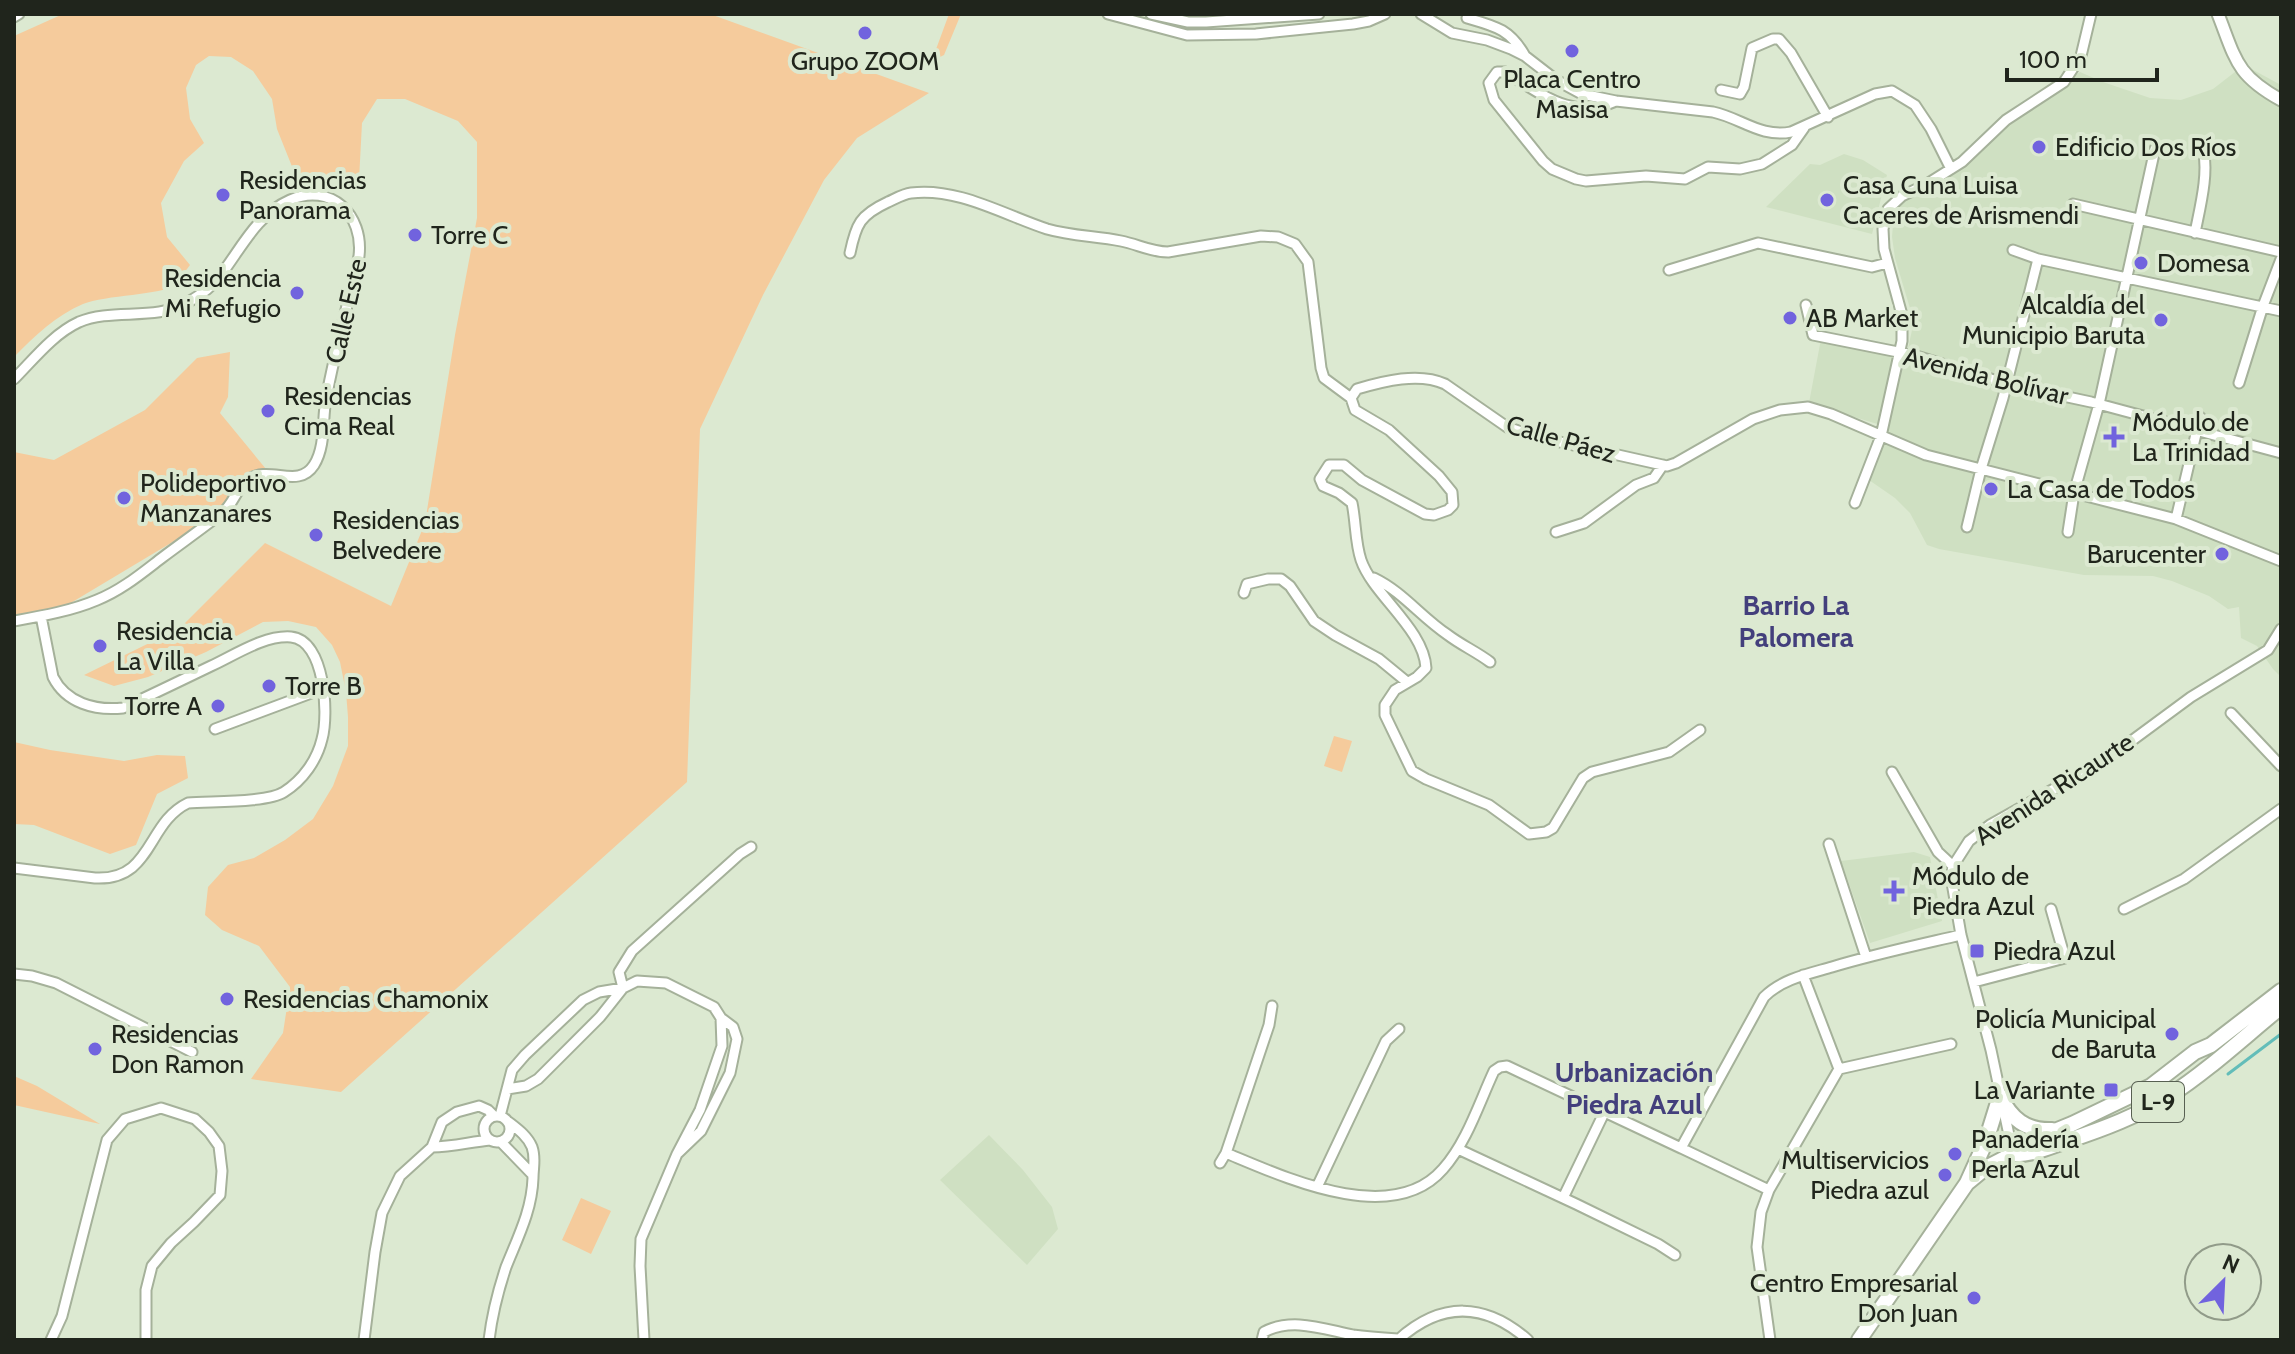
<svg xmlns="http://www.w3.org/2000/svg" width="2295" height="1354" font-family="Cabin,sans-serif">
	<style>
		.built { fill: #cfe0c2 }
		.green { fill: #f5cb9c }
		.lines { fill: none; stroke-linecap: round; stroke-linejoin: round }
		.stream { stroke: #63bdb9; stroke-width: 3 }
		.minor-casing { stroke: #a5b19a; stroke-width: 13 }
		.tertiary-casing { stroke: #a5b19a; stroke-width: 15 }
		.primary-casing { stroke: #a5b19a; stroke-width: 18 }
		.minor { stroke: #fff; stroke-width: 9 }
		.tertiary { stroke: #fff; stroke-width: 11 }
		.primary { stroke: #fff; stroke-width: 14 }
		.poi-dot { fill: #7163de; stroke: #dce9d1; stroke-width: 3 }
		.labels { text-anchor: middle; stroke-width: 8; stroke-linejoin: round; paint-order: stroke }
		.shield { fill: #dce9d1; stroke: #586052; stroke-width: 2 }
		.shield-label { font-size: 24px; font-weight: bold; fill: #20251c }
		.poi-label { font-size: 26px; fill: #20251c; stroke: #dce9d1; text-anchor: start }
		.street-label { font-size: 26px; fill: #20251c; stroke: #dce9d1 }
		.neighbourhood-label { font-size: 28px; font-weight: bold; fill: #433f7c; stroke: #dce9d1 }
	</style>
	<rect width="100%" height="100%" fill="#dce9d1"/>
	<path class="built" d="M2244,65L2281,85V677L2273,669L2257,646L2241,638L2239,607L2228,609L2209,596L2172,581L2153,576L2084,575L1939,549L1927,545L1910,513L1895,498L1869,480L1887,427L1809,403L1821,339L1906,358L1912,330V315L1895,258L1892,237L1893,224L1901,196L1957,166L2011,113L2080,72L2103,82L2150,98L2181,100L2213,89Z
		M1844,154L1863,160L1887,175L1872,234L1766,207L1810,164L1820,165Z
		M1914,852L1930,857L1942,921L1870,943L1841,861Z
		M989,1135L1023,1170L1052,1207L1058,1229L1027,1265L940,1180Z"/>
	<path class="green" d="M63,14H710L929,93L857,138L824,180L763,295L700,429L687,782L341,1092L251,1079L283,1033L290,987L259,946L222,930L205,915L208,887L228,865L254,858L285,840L313,819L333,786L348,746V717L346,692L340,662L332,645L316,627L288,621L263,622L206,652L148,677L114,686L84,675L180,628L265,543L391,606L425,523L455,335L477,218V142L458,121L405,99H377L362,123L359,180L297,179L277,129L272,99L253,71L231,57L209,56L196,65L186,88L190,119L204,143L184,161L161,203L167,237L190,265C185,271 180,280 175,285C162,295 105,295 83,304C57,315 34,336 14,357V36Z
		M949,14H961L944,55L940,57L935,52Z
		M230,352L228,397L220,413L266,469L241,485L226,510L54,613L14,619V452L54,460L145,410L197,358Z
		M1334,736L1352,741L1342,772L1324,766Z
		M14,742L50,750L124,761L157,755L185,756L188,778L157,794L136,845L110,854L34,825L14,824Z
		M14,1076L37,1086L100,1124L14,1105Z
		M581,1198L611,1211L591,1254L562,1240Z"/>
	<g class="lines">
		<path class="stream" d="M2228,1074L2281,1034"/>
		<g class="minor-casing">
			<path id="minor" d="M1108,14L1187,35L1256,34L1353,24L1369,21L1385,14
				M1151,14L1188,22H1206L1319,14
				M1421,14L1452,33L1487,40L1511,49L1525,56L1556,80L1582,94L1616,101L1713,112C1741,118 1761,138 1791,132L1875,94L1892,91L1915,105L1931,129L1951,169
				M14,17L19,14
				M1467,18C1495,26 1510,29 1525,56
				M1721,90L1740,94L1744,87L1752,48L1773,39H1779L1791,53L1828,117
				M1616,101C1572,121 1542,94 1505,72H1497L1489,83L1494,100L1543,161L1552,169L1576,179L1586,181L1646,176L1685,179L1708,167L1740,169L1762,164L1792,145L1804,128
				M2073,204L2281,252
				M2195,233C2200,207 2209,174 2203,148
				M2013,250L2038,259L2281,311
				M850,253C856,224 860,215 888,202C895,199 903,194 911,193C958,187 1004,215 1047,229C1071,236 1096,236 1121,241C1137,244 1151,252 1168,252L1261,236L1278,237L1295,244L1308,262L1321,368L1324,378L1351,398
				M1669,270L1758,243L1872,267L1887,263
				M1806,305L1813,335L1913,355L2007,384L2091,402L2281,453
				M14,379C33,360 53,334 79,322C112,308 155,321 187,303C199,296 212,287 220,276C241,249 256,215 290,200C331,182 364,215 359,256C348,303 335,351 326,399C322,419 326,446 314,465C298,490 269,464 248,480C236,488 234,504 222,513C203,528 183,542 163,557C142,573 122,590 97,600C71,611 42,616 14,621
				M2239,383L2263,306L2281,259
				M1855,503L1881,436L1902,341V315L1884,249L1883,229L1888,209L1902,196L1927,184L1962,162L2006,120L2064,82L2081,56L2091,14
				M2176,519L2200,417
				M1967,527L1981,469L2003,398L2038,259
				M1556,532L1584,523L1636,485L1654,478L1663,465
				M2068,532L2074,493L2099,404L2155,149
				M1374,578C1403,592 1421,617 1448,635C1461,645 1477,652 1490,662
				M1244,593L1247,584L1268,579H1281L1290,586L1314,621L1335,635L1379,659L1407,682
				M2231,713L2281,766
				M215,729L322,689
				M1700,730L1669,752L1592,772L1583,778L1553,828L1546,832L1529,834L1489,805L1426,779L1412,771L1385,715V705L1395,690L1417,677L1426,668C1424,629 1373,595 1361,560C1355,542 1356,522 1352,503L1339,493L1323,486L1320,479L1329,465H1344L1362,480L1425,514L1434,515L1448,510L1453,505L1452,492L1439,476L1389,430L1355,410L1351,398L1357,389C1384,381 1419,372 1445,384L1507,427L1533,436L1667,466L1676,463L1753,419L1780,410L1808,407L1831,414L1926,455L2176,519L2281,561
				M1892,772L1938,852L1953,866
				M1829,844L1866,957
				M14,868L95,878C153,881 146,823 188,803C210,801 267,803 284,792C303,780 317,760 322,739C329,714 325,640 291,637C264,635 235,655 211,666C182,680 153,694 123,708C95,711 66,703 53,677L41,616
				M2124,909L2184,879L2281,809
				M14,974L32,976L56,983L192,1052
				M1803,975L1839,1069
				M1974,982L2065,958L2051,909
				M507,1089L526,1086L538,1079L600,1017L623,988L619,972L632,951L740,854L751,847
				M484 1129a13 13 0 1 1 26 0a13 13 0 1 1-26 0Z
				M500,1116L512,1070L525,1055L583,1000L599,992L623,988L637,981L666,983L714,1007L721,1018L733,1027L737,1039L730,1073L701,1131L677,1154
				M501,1142L533,1175
				M432,1147C452,1147 470,1142 490,1140
				M1458,1149L1576,1204L1658,1244L1675,1255
				M1226,1153L1269,1025L1272,1006
				M2013,1154L1991,1050L1961,935L1951,877L1953,866L1969,841L1990,825L2107,759L2191,697L2268,650L2281,629
				M1220,1163L1226,1153C1284,1177 1392,1228 1443,1169C1467,1142 1479,1103 1494,1071L1500,1067L1507,1066L1681,1148
				M1317,1187L1386,1041L1399,1029
				M1769,1190L1681,1148L1764,997C1782,979 1808,974 1832,967C1875,954 1918,945 1961,935
				M1563,1198L1604,1113
				M51,1340L62,1316L107,1140L125,1119L161,1108L195,1119L209,1132L219,1146L222,1171L220,1195L194,1222L171,1243L152,1266L146,1290V1340
				M364,1340L375,1252L382,1213L400,1176L432,1147L442,1122L457,1112L479,1106L488,1110L494,1116
				M489,1340C492,1315 498,1291 506,1267C518,1237 532,1210 533,1178C533,1167 536,1158 532,1147C527,1135 516,1128 506,1120
				M644,1340L640,1266L641,1239L677,1154L700,1110L722,1046L721,1018
				M1262,1340L1264,1332C1292,1317 1323,1329 1353,1335C1368,1337 1383,1338 1398,1339
				M1398,1340C1441,1301 1485,1302 1528,1340
				M1770,1340L1757,1247L1761,1212L1769,1190L1839,1069L1951,1044"/>
		</g>
		<g class="tertiary-casing">
			<path id="tertiary" d="M2218,14C2236,60 2236,75 2281,100"/>
		</g>
		<g class="primary-casing">
			<path id="primary" d="M2000,1096C2011,1119 2026,1131 2052,1130
				M2013,1154C2030,1156 2051,1146 2067,1141C2103,1129 2138,1116 2169,1096C2209,1070 2244,1037 2281,1007
				M1967,1183L1984,1169L2013,1154L2016,1147L2072,1124L2151,1086L2195,1052L2211,1045L2281,991
				M1859,1340L1967,1183L1986,1141L2000,1096"/>
		</g>
		<use href="#minor" class="minor"/>
		<use href="#tertiary" class="tertiary"/>
		<use href="#primary" class="primary"/>
	</g>
	<g class="poi-dot">
		<circle cx="865" cy="33" r="8"/>
		<circle cx="1572" cy="51" r="8"/>
		<circle cx="2039" cy="147" r="8"/>
		<circle cx="223" cy="195" r="8"/>
		<circle cx="1827" cy="200" r="8"/>
		<circle cx="415" cy="235" r="8"/>
		<circle cx="2141" cy="263" r="8"/>
		<circle cx="297" cy="293" r="8"/>
		<circle cx="1790" cy="318" r="8"/>
		<circle cx="2161" cy="320" r="8"/>
		<circle cx="268" cy="411" r="8"/>
		<path d="M2110 425h8v8h8v8h-8v8h-8v-8h-8v-8h8z"/>
		<circle cx="1991" cy="489" r="8"/>
		<circle cx="124" cy="498" r="8"/>
		<circle cx="316" cy="535" r="8"/>
		<circle cx="2222" cy="554" r="8"/>
		<circle cx="100" cy="646" r="8"/>
		<circle cx="269" cy="686" r="8"/>
		<circle cx="218" cy="706" r="8"/>
		<path d="M1890 879h8v8h8v8h-8v8h-8v-8h-8v-8h8z"/>
		<rect x="1969" y="943" width="16" height="16" rx="4"/>
		<circle cx="227" cy="999" r="8"/>
		<circle cx="2172" cy="1034" r="8"/>
		<circle cx="95" cy="1049" r="8"/>
		<rect x="2103" y="1082" width="16" height="16" rx="4"/>
		<circle cx="1955" cy="1154" r="8"/>
		<circle cx="1945" cy="1175" r="8"/>
		<circle cx="1974" cy="1298" r="8"/>
	</g>
	<g class="labels">
		<rect class="shield" x="2132" y="1082" width="52" height="40" rx="6"/>
		<g class="shield-label">
			<text x="2158" y="1110">L-9</text>
		</g>
		<g class="poi-label">
			<text x="865" y="70" text-anchor="middle">Grupo ZOOM</text>
			<text x="1572" y="88" text-anchor="middle">Placa Centro<tspan x="1572" dy="30">Masisa</tspan></text>
			<text x="2055" y="156">Edificio Dos Ríos</text>
			<text x="239" y="189">Residencias<tspan x="239" dy="30">Panorama</tspan></text>
			<text x="1843" y="194">Casa Cuna Luisa<tspan x="1843" dy="30">Caceres de Arismendi</tspan></text>
			<text x="431" y="244">Torre C</text>
			<text x="2157" y="272">Domesa</text>
			<text x="281" y="287" text-anchor="end">Residencia<tspan x="281" dy="30">Mi Refugio</tspan></text>
			<text x="2145" y="314" text-anchor="end">Alcaldía del<tspan x="2145" dy="30">Municipio Baruta</tspan></text>
			<text x="1806" y="327">AB Market</text>
			<text x="284" y="405">Residencias<tspan x="284" dy="30">Cima Real</tspan></text>
			<text x="2132" y="431">Módulo de<tspan x="2132" dy="30">La Trinidad</tspan></text>
			<text x="140" y="492">Polideportivo<tspan x="140" dy="30">Manzanares</tspan></text>
			<text x="2007" y="498">La Casa de Todos</text>
			<text x="332" y="529">Residencias<tspan x="332" dy="30">Belvedere</tspan></text>
			<text x="2206" y="563" text-anchor="end">Barucenter</text>
			<text x="116" y="640">Residencia<tspan x="116" dy="30">La Villa</tspan></text>
			<text x="285" y="695">Torre B</text>
			<text x="202" y="715" text-anchor="end">Torre A</text>
			<text x="1912" y="885">Módulo de<tspan x="1912" dy="30">Piedra Azul</tspan></text>
			<text x="1993" y="960">Piedra Azul</text>
			<text x="243" y="1008">Residencias Chamonix</text>
			<text x="2156" y="1028" text-anchor="end">Policía Municipal<tspan x="2156" dy="30">de Baruta</tspan></text>
			<text x="111" y="1043">Residencias<tspan x="111" dy="30">Don Ramon</tspan></text>
			<text x="2095" y="1099" text-anchor="end">La Variante</text>
			<text x="1971" y="1148">Panadería<tspan x="1971" dy="30">Perla Azul</tspan></text>
			<text x="1929" y="1169" text-anchor="end">Multiservicios<tspan x="1929" dy="30">Piedra azul</tspan></text>
			<text x="1958" y="1292" text-anchor="end">Centro Empresarial<tspan x="1958" dy="30">Don Juan</tspan></text>
		</g>
		<g class="street-label">
			<text transform="translate(346 311) rotate(-77)" y="9">Calle Este</text>
			<text transform="translate(1986 376) rotate(14)" y="9">Avenida Bolívar</text>
			<text transform="translate(1561 439) rotate(16)" y="9">Calle Páez</text>
			<text transform="translate(2054 789) rotate(-33)" y="9">Avenida Ricaurte</text>
		</g>
		<g class="neighbourhood-label">
			<text x="1796" y="615">Barrio La<tspan x="1796" dy="32">Palomera</tspan></text>
			<text x="1634" y="1082">Urbanización<tspan x="1634" dy="32">Piedra Azul</tspan></text>
		</g>
	</g>
	<rect width="2295" height="1354" fill="none" stroke="#20251c" stroke-width="32"/>
	<g transform="translate(2223 1282) rotate(24)"><circle r="38" fill="#dce9d1" stroke="#919b89" stroke-width="2"/>
	<path d="M0-6L14 30L0 20L-14 30Z" fill="#7163de"/>
	<text y="-12" font-size="22" font-weight="bold" text-anchor="middle" fill="#20251c">N</text>
	</g>
	<path d="M2007 68v12h150v-12" fill="none" stroke="#20251c" stroke-width="4"/>
	<text x="2019" y="68" font-size="24" fill="#20251c" stroke="#dce9d1" stroke-width="6" paint-order="stroke">100 m</text>
</svg>
